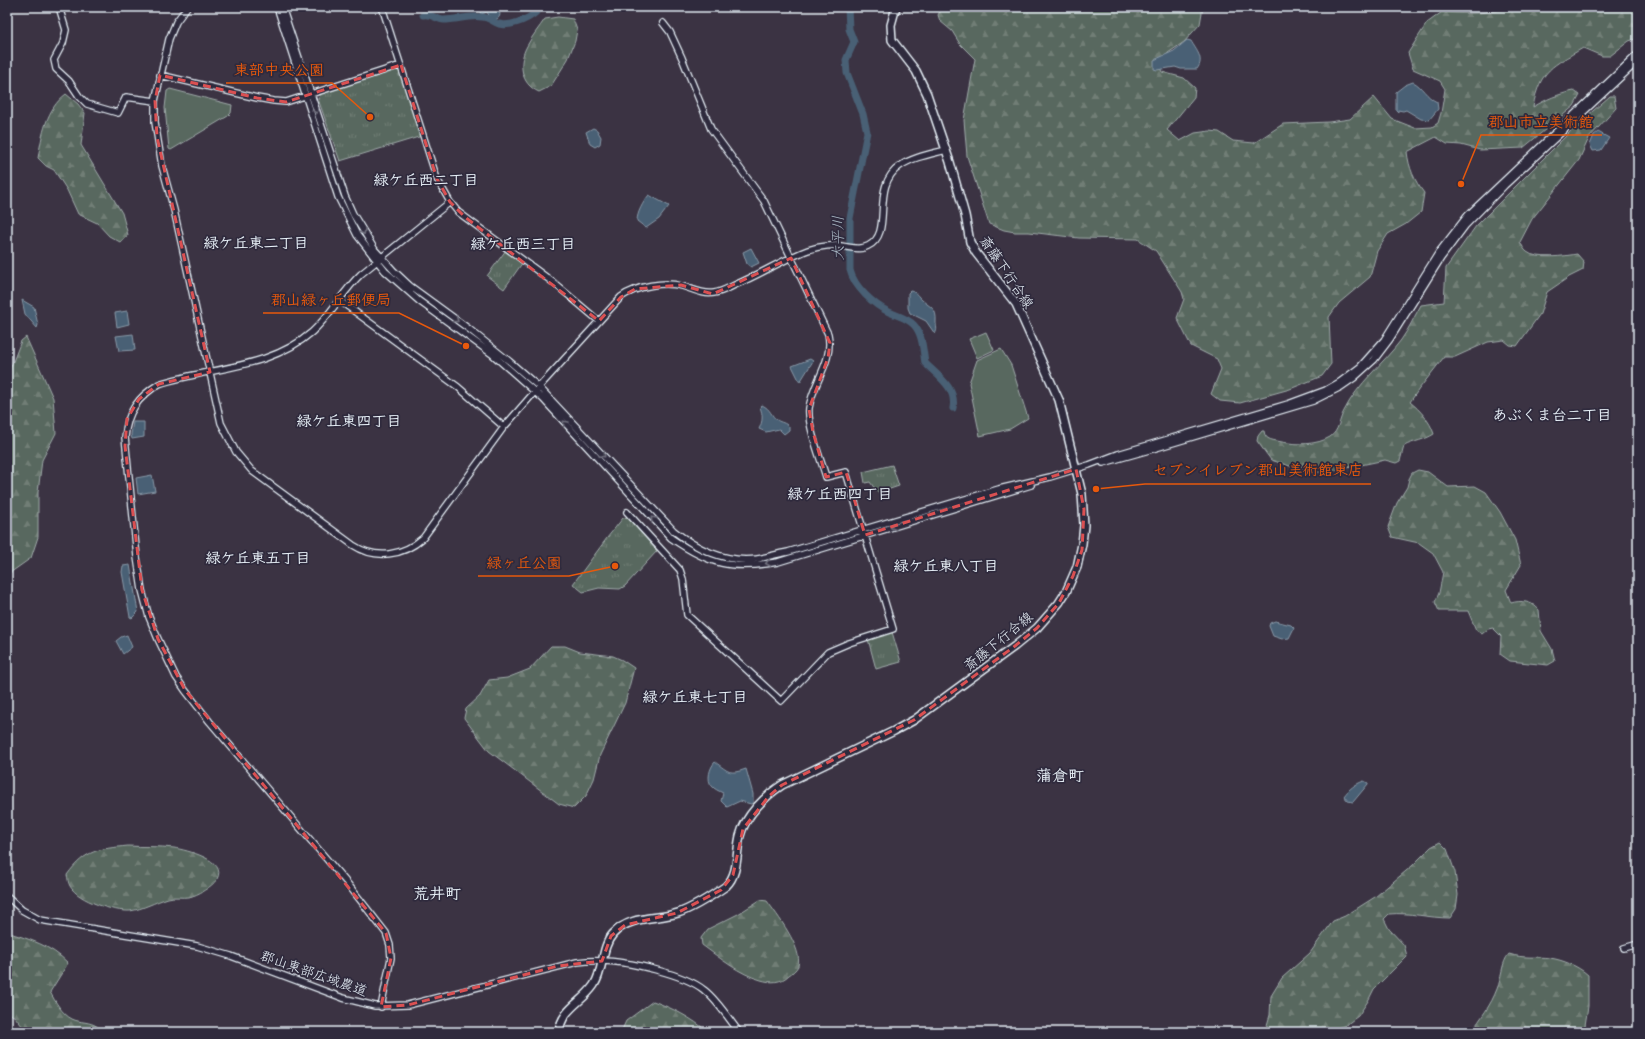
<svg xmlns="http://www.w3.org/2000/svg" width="1645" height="1039" font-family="Mali,'Klee One',sans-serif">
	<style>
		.forest { fill: url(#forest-firs); stroke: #a0acab }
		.park { fill: url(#park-tufts); stroke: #a0acab }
		.pitch { fill: #59685e; stroke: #a0acab }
		.water { fill: #496074; stroke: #899aa9 }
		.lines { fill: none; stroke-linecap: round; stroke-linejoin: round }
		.river { stroke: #496074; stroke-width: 7 }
		.minor-casing { stroke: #e8f1f8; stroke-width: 8 }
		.major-casing { stroke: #e8f1f8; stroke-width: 10 }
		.minor { stroke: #2f2a3d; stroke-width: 5.5 }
		.major { stroke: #2f2a3d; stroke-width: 7 }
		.oneway { stroke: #70707e }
		.marked { fill: none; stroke: #da5052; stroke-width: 3; stroke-dasharray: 8 5; stroke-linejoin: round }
		.labels { text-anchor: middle; stroke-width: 3.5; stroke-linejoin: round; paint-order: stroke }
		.street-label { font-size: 14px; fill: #e8f1f8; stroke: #2f2a3d }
		.neighbourhood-label { font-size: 15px; font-weight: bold; fill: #e8f1f8; stroke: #2f2a3d }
		.water-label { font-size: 15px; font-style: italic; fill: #a8b7c3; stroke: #2f2a3d }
		.quarter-label { font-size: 16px; font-weight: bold; fill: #e8f1f8; stroke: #2f2a3d }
		.leader { fill: none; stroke: #e8590c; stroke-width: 1.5 }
		.callout-dot { fill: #e8590c; stroke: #2f2a3d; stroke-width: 1.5 }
		.callout-label { font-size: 15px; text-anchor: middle; font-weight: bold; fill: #e8590c; stroke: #2f2a3d; stroke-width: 3.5; stroke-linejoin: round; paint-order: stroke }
	</style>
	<defs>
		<pattern id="forest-firs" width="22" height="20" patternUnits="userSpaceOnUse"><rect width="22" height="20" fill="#59685e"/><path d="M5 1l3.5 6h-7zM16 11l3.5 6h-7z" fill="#717e76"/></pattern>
		<pattern id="park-tufts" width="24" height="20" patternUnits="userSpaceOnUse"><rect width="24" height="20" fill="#59685e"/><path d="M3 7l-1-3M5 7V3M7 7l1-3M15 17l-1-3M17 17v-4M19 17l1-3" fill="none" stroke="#717e76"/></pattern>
	</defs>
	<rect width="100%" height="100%" fill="#3b3343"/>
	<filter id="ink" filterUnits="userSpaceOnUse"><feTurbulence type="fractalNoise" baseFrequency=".025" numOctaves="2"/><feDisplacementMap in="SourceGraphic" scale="8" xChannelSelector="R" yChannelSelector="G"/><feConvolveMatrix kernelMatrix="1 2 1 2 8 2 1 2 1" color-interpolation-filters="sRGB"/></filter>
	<g filter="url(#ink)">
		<path class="forest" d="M942,7H1203L1200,24L1184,42L1168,53L1162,60L1160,68L1162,72L1184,78L1195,88L1194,97L1167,130L1180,141L1195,133L1210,131L1219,132L1233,141L1254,143L1283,124L1329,122L1350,119L1374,97L1392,119L1415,128L1432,127L1438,123L1441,113L1445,89L1440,81L1413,69L1408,53L1427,23L1442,12C1466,14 1490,14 1513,7H1638V38L1629,41L1610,56H1602L1583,48C1553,66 1540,69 1533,107C1547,99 1558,94 1574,91L1580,95L1574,106L1523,148L1480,150L1461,145L1447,144L1436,137L1407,152C1409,168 1414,180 1424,193L1421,212L1406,224L1388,234L1377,251L1370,277L1339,303L1329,317L1331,364L1322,376L1290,389L1240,403L1220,401L1211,394L1221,369L1217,359L1191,346L1177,318L1184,299L1182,292L1156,251L1138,239L1079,238L1029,232H1015L1004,230L989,224L967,156L964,120L975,59L960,44L952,31L940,21L938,15Z
			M558,17L573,19L577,30L575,41L568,59L551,86L539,92C520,84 518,62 527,46C532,36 539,28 545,19Z
			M66,94L78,104L85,113L81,145L122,213L128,235L120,242L109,236L97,223L78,214L67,190L54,170L46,166L38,158C42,135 46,109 66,94Z
			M1610,96H1614L1616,108L1589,138L1579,160L1532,219L1520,242C1522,245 1524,250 1527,252C1536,260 1566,256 1577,254L1584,262L1583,270L1569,277L1547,292L1540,314L1517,346L1510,345L1504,340L1488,342L1455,357H1444L1419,389L1410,402C1420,410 1430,421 1434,434C1425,440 1414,441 1404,446L1400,461L1396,463L1385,460L1327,472L1307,473L1293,467L1271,460L1257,441L1258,436L1262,431H1264C1265,441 1274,440 1282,442C1297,445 1317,445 1330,437C1339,431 1339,420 1344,411C1358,383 1383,364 1401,340C1409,329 1414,317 1421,305L1444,302L1446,268L1476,226L1577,125Z
			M26,337L53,398L56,433L42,460L38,492V537L31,558L7,575V377L21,341Z
			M1418,470L1428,472L1448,487L1475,486L1486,492L1500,512L1515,540L1521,565L1506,590L1511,603C1521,600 1532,601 1539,610L1541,631L1552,649L1555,661L1548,665L1510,661L1500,654L1501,636L1493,628L1488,629L1482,634L1476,630L1468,611H1439L1435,602L1439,593L1443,572L1433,553L1419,543L1392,537L1388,527L1397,503L1407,487L1409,479L1412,473Z
			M551,646H565L580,652L613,656L622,660L634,668L625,703L600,755L594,779L586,796L574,808L559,804L489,751L464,718L466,709L480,696L489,680L507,678L530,669Z
			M1440,842L1447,849L1455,872L1458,895L1456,909L1450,918C1429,918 1409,912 1389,914L1384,919L1389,929L1404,945L1407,956L1374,989L1368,1001L1358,1016L1346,1025L1326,1032H1265L1270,1015L1271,996L1282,978L1310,953L1333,921L1345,916L1375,897L1412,866L1431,847Z
			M128,846C143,847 159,846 174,848C186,850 228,860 217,879C212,887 198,895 189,897C182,898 174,896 168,898C155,902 143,909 130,911C115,912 78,901 70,886C68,883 68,878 67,875C86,849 99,849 128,846Z
			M760,900L767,901C777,915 803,948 798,966C796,970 792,973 789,975C781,983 771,983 761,980C739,974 720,958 702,945L701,938L708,929L738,914Z
			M7,932C31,940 50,945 68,963L50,992C55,1001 62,1014 72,1019C80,1023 90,1021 98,1027V1032H18L23,1027L15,1017L7,1012Z
			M1509,954C1524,959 1536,956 1550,958C1563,960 1578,966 1588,975V1006L1584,1032H1471C1481,1018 1491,1005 1497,989C1502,978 1501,963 1509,954Z
			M653,1001C672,1008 692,1018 708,1032H621L626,1021Z"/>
		<path class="park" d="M398,69L402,73L422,136L340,161L318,99L321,94Z
			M506,250L523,262L504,289L487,276Z
			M892,465L899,486L878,493L870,482L865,483L863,472Z
			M627,517L657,551L625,586L620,589L599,588L583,592L573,584L607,538L623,518Z
			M892,632L901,662L876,669L868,639Z"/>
		<path class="pitch" d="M170,89L232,105L231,113L228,116L171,150L169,149L165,108L167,91Z
			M986,332L994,350L977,358L969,339Z
			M1001,349L1011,365L1028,418L1010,429L980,436L969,383L977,360Z"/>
		<path class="water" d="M483,7H498C500,13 502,17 495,20L491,19L487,12L481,14L480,12Z
			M1187,40L1191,41C1196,50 1205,59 1197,69H1181L1175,67L1157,70L1154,69V60L1174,51Z
			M1413,82C1422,86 1426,97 1437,102L1438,109L1429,120L1421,119L1406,110L1403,111L1398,110V112L1396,110V92L1405,85Z
			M593,128L597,130L601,137L600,144L595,147L590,144L586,132Z
			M1598,132L1609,138L1601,150L1593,151L1590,145L1594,135Z
			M649,195L669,206L659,219L646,228L637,221C637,213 643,202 649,195Z
			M751,248L759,263L751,267L747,264L743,252Z
			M910,291C917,292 917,296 922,300C931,308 937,308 936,322C936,327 938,329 935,334L926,321L910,313L908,308V293Z
			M22,300L34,307L38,325L37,328L25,314Z
			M127,311L129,324L117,327L115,313Z
			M133,334L135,350L119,351L116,336Z
			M810,359L813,361L800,382L792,366Z
			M762,405C771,409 771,416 777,420C781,423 785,422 789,427V430L784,434L779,429L766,432L759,429C763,421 763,415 760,407Z
			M133,422H144V437L132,439L131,435Z
			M152,475L155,491L138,494L136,478Z
			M130,565L138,612L132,618L130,617L122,572L123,566Z
			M1275,621L1291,625L1294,628L1289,638L1282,639L1273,636L1269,626L1270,623Z
			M127,635L132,647L123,654L116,641L121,637Z
			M715,762C729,772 729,775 746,769L753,794V803L751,804L740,801L727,807L721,801L723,793C719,791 714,789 712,786C706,780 710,767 715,762Z
			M1364,781L1368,783V784L1353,802L1348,801L1344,796C1349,789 1355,784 1364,781Z"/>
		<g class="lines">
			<path class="river" d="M848,7L849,29L854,42L846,60L847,73L863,114L867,132L850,218V270C854,287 874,305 889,312C898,316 908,318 914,325C923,335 923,351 925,363C938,376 957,388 953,408
				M423,15C431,13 437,20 444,20C457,20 469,15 482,17C488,17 493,22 499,24C512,27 533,18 541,7"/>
			<g class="minor-casing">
				<path id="minor" d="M59,7L66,30L63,43L54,60L56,69L69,81L79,96L87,104L118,113L126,97L155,101
					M187,7L176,22L169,39L155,101V122L162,166L174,210L221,423L236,452L252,471L353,545C376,560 403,556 423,538L504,427L539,387L621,297C637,286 664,281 682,286C693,289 703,295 714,293C722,292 730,287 737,284C761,274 784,259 808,250C819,246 836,244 847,247C854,248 861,250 868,246C895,233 869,187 900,166C913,157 931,154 946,150
					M277,7L338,197L357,235L385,271L419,301L492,354L543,399L671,538C710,565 731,570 778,562L1031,485
					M282,7L345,196L353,214L375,250L394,271L410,286L469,329L509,361L539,387L674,531C697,549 726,563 757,559C767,557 777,554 788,552L999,489L1050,477L1089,465L1118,454L1288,404L1326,390L1340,382L1360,367L1384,340L1439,252L1468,215L1638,54
					M382,7L437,179L450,202L458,212L554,283L599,321
					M160,75L257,98L274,101L286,102L401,65
					M339,300L458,387L504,427
					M1103,463L1149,450L1313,401L1341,387L1354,378L1374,360L1390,339L1441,258L1465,226L1505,185L1638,61
					M627,512L680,570L683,579L687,615L781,701L828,652L849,643L893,629L846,472L826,477C821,460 807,425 809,408C813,382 834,361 828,334L764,201L711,129L682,58L670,32L663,23
					M7,896L22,910L40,920L197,946L231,956L343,998L375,1006L408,1005L577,962C585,961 593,960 601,961C626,961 685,974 704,990C718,1001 728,1018 739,1032
					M1624,948L1638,944
					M381,1007L391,958L390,945L386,933L347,883L210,722L185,690L176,677L158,639L149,617L142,590L137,557L125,437C127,412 138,397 159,384C170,380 182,378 194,375C236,366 279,361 312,332C331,315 343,291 361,274L450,202"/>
			</g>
			<g class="major-casing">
				<path id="major" d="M559,1032C562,1008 582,1003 594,985C604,970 601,947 613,934C630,915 656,920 678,913C693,908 713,895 726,886C739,874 736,852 740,836C745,816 765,796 782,785L894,731L914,720L1015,646L1037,628L1059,603L1066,592L1077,567L1082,544L1084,525L1082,494L1059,400L1016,304L976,253L970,242L965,215L950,162L927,94L916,71L892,40L891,25L896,7"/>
			</g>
			<use href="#minor" class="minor"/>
			<use href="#major" class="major"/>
		</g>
		<defs><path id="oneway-chevron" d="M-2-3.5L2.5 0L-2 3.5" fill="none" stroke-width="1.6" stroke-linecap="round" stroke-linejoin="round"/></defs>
		<g class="oneway">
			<use href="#oneway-chevron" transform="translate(316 111) rotate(72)"/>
			<use href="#oneway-chevron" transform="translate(363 232) rotate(60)"/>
			<use href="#oneway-chevron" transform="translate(456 320) rotate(36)"/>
			<use href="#oneway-chevron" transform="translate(565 423) rotate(-133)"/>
			<use href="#oneway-chevron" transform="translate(603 455) rotate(47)"/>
			<use href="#oneway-chevron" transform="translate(653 519) rotate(-133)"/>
			<use href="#oneway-chevron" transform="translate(893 527) rotate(163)"/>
			<use href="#oneway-chevron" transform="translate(768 563) rotate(170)"/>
		</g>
	</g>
	<path class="marked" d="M401,65L437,179L450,202L465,217L599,321L621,297L635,289L681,285L713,294L791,258L830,343L828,358L809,409L813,432L826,477L846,472L865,535L1076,469L1084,509L1082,550L1073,576L1059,603L1037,628L1015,646L914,720L782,785L769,796L743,829L733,875L721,890L677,913L625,925L611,936L602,961L558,966L408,1005L381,1007L391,958L386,933L185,690L158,639L142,590L125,446L127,419L139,399L159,384L210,372L157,137L155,101L160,75L257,98L286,102Z"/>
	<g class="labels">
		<g class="street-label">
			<text transform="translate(1007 272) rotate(56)" y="5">斎藤下行合線</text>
			<text transform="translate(998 641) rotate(-39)" y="5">斎藤下行合線</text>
			<text transform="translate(314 973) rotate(19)" y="5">郡山東部広域農道</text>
		</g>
		<g class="neighbourhood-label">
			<text x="426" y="185">緑ケ丘西二丁目</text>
			<text x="256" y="248">緑ケ丘東二丁目</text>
			<text x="523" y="249">緑ケ丘西三丁目</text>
			<text x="1552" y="420">あぶくま台二丁目</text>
			<text x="349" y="426">緑ケ丘東四丁目</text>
			<text x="840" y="499">緑ケ丘西四丁目</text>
			<text x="258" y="563">緑ケ丘東五丁目</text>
			<text x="946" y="571">緑ケ丘東八丁目</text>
			<text x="695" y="702">緑ケ丘東七丁目</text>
		</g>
		<g class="water-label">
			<text transform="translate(838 238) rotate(-90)" y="5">大平川</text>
		</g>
		<g class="quarter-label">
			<text x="1060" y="781">蒲倉町</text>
			<text x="437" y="899">荒井町</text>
		</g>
	</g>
	<path class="leader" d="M370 117L332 83H226M1461 184L1481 135H1602M466 346L399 313H263M1096 489L1145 484H1371M615 566L569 576H478"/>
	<g class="callout-dot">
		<circle cx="370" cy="117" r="4"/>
		<circle cx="1461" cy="184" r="4"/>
		<circle cx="466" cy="346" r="4"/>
		<circle cx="1096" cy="489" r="4"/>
		<circle cx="615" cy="566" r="4"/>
	</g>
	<g class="callout-label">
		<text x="279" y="75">東部中央公園</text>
		<text x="1541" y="127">郡山市立美術館</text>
		<text x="331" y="305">郡山緑ヶ丘郵便局</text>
		<text x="1258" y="475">セブンイレブン郡山美術館東店</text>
		<text x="524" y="568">緑ヶ丘公園</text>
	</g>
	<rect width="1645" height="1039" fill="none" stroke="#2f2a3d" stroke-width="24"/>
	<rect x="12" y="12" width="1621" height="1015" fill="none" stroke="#e8f1f8" stroke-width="1.5" filter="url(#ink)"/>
</svg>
